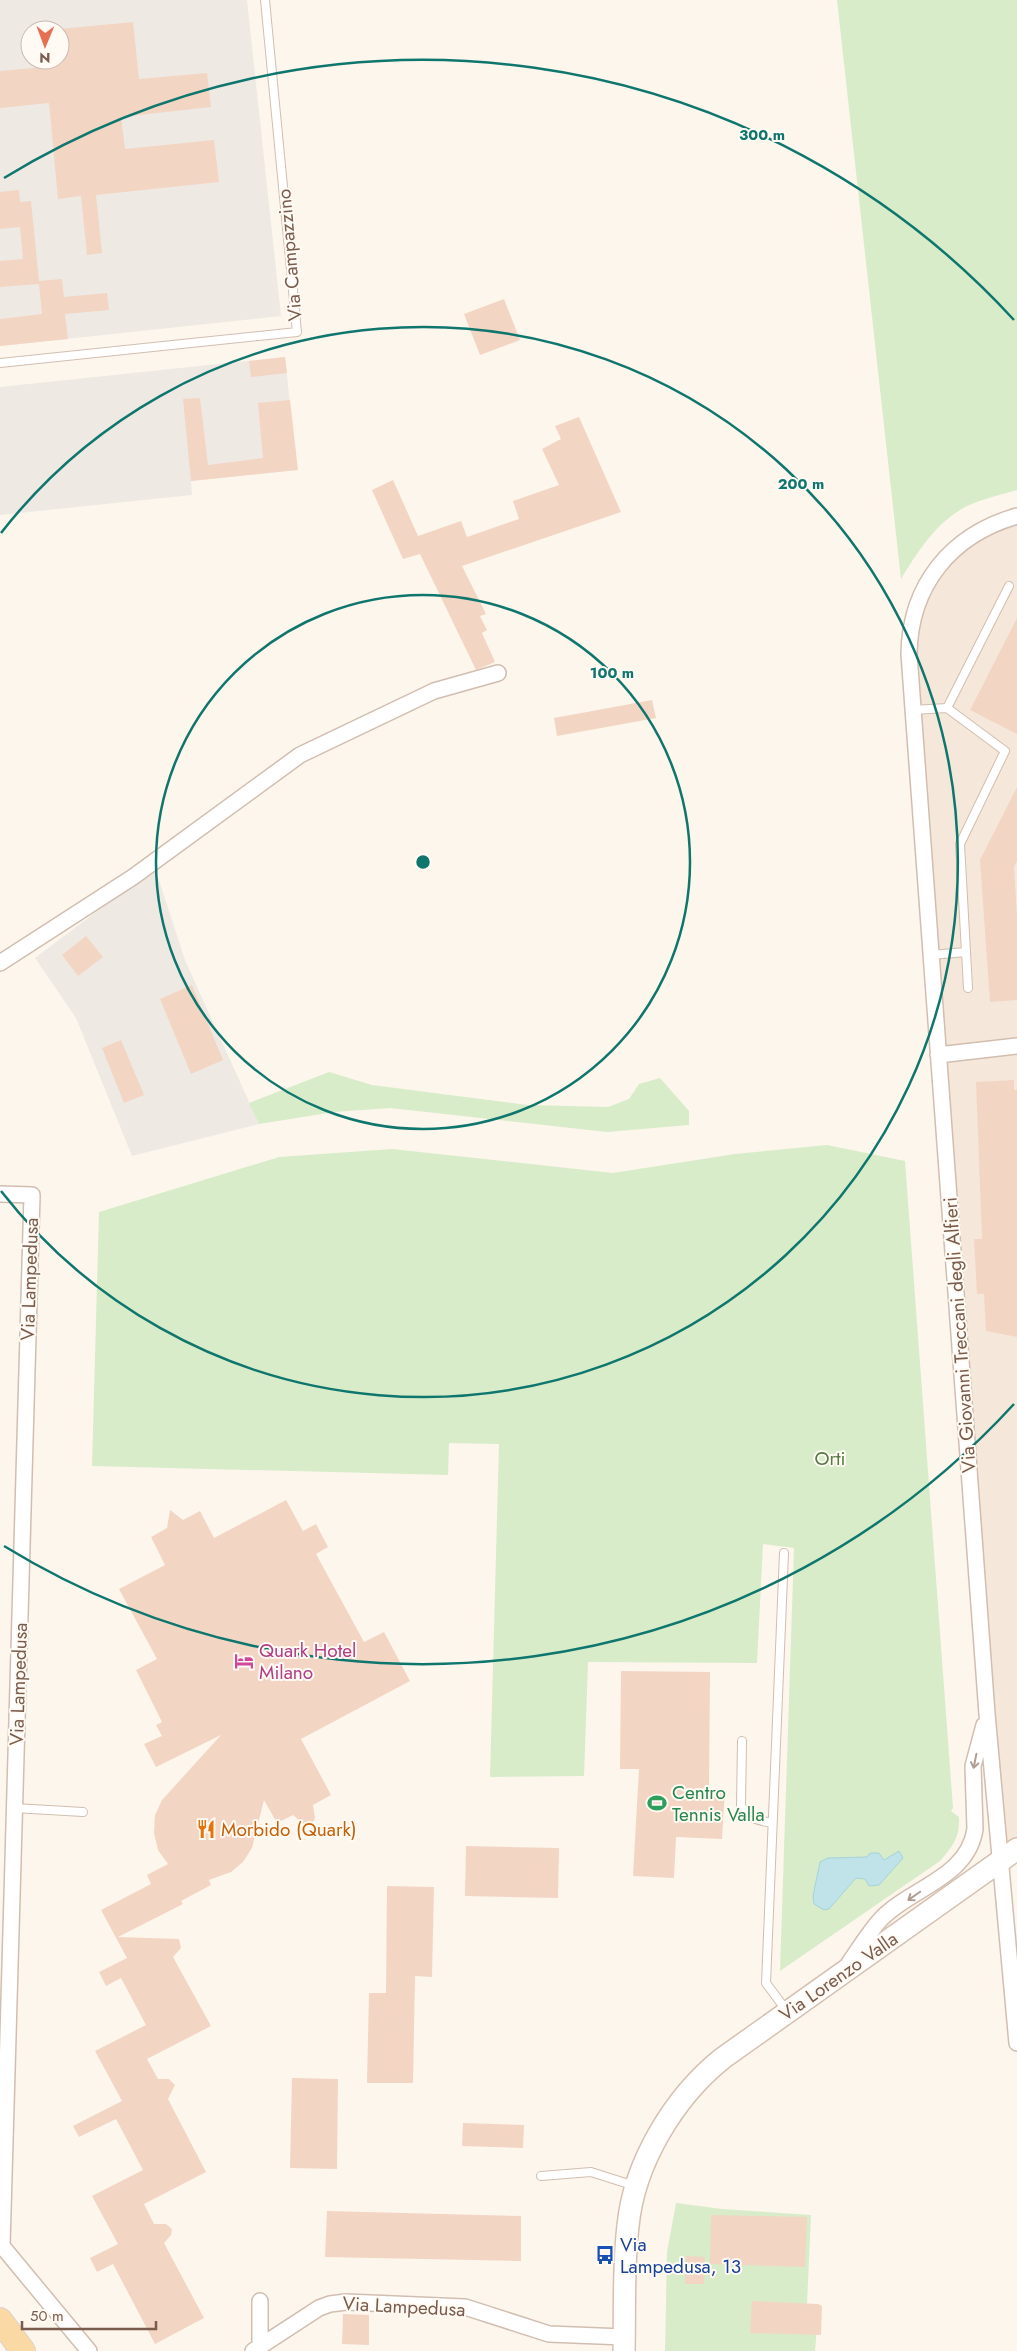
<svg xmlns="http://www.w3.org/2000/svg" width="1017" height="2351" font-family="Jost,sans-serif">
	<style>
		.residential { fill: #f5e8da }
		.industrial { fill: #efe9e4; fill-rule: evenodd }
		.green { fill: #d8ecc9 }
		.water { fill: #bfe3e8; stroke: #a5d3da }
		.building { fill: #f3d5c3 }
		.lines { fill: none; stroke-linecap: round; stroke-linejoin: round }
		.service-casing { stroke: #d1beb0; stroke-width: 10 }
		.minor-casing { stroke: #d1beb0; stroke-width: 18 }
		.secondary-casing { stroke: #d6c0b0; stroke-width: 24 }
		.primary-casing { stroke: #dad1cd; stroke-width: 26 }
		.service { stroke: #fff; stroke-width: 8 }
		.minor { stroke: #fff; stroke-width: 15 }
		.secondary { stroke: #fff; stroke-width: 21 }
		.primary { stroke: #fbd9a5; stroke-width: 24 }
		.oneway { stroke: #af9d94 }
		.ring { fill: none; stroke: #0f766e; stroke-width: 2.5 }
		.labels { text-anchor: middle; stroke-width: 4; stroke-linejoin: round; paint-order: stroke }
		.street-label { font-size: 19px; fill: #7a5c4d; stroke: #fffaf3 }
		.park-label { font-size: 19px; fill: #537a41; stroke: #fffaf3 }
		.hotel-label { font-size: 19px; fill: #b23c85; stroke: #fffaf3; text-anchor: start }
		.leisure-label { font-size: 19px; fill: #27864d; stroke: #fffaf3; text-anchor: start }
		.food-label { font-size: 19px; fill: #c56008; stroke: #fffaf3; text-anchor: start }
		.transit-label { font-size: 19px; fill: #164399; stroke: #fffaf3; text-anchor: start }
		.centre { fill: #0f766e; stroke: #fffaf3; stroke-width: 2.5 }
		.ring-label { font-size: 15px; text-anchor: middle; font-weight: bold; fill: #0f766e; stroke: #fffaf3; stroke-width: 4; stroke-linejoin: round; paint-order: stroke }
	</style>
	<rect width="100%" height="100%" fill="#fdf6ec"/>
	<path class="residential" d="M1017,516V1849L1000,1861L909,643L943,561Z"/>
	<path class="industrial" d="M0,0H247L281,316L0,346ZM30,30H60V60H30Z
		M285,357L297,470L191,481L192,495L0,515V387Z
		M156,871L185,960L259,1124L132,1156L76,1018L35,958L128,888Z"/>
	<path class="green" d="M837,0H1017V490C1000,495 981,499 965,507C936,523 918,551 901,579Z
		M329,1072L372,1085L528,1105L608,1107L629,1099L639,1084L660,1078L689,1111V1125L607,1132L390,1108L334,1112L259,1124L249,1103Z
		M827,1145L905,1161L953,1808L951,1811L959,1817C960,1837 953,1846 940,1861L780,1971L794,1548L763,1544L757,1663L588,1662L584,1776L490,1777L499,1444L449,1443L448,1475L92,1466L99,1212L279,1157L392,1149L613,1173L735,1154Z
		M676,2203L722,2209L811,2215L807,2304H819L815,2351H665L667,2252Z"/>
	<path class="water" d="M899,1851L903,1858L879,1885L869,1886L865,1879L856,1878L829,1909L824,1910L814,1904L813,1896L820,1862L828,1858L867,1857L870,1853H879L884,1860Z"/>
	<path class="building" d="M133,22L139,79L207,73L211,107L121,117L125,149L214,140L219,182L96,195L102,253L87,255L81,196L58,199L49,103L0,108V71L45,67L44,60H60V29Z
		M19,190L20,202L31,201L39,281L62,279L64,297L107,293L109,310L65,314L68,339L0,346V319L42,314L39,284L0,287V261L23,259L20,227L0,229V192Z
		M504,299L520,340L480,355L464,314Z
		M285,357L287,373L251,377L249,361Z
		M200,398L208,465L263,458L258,403L290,400L298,470L191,481L183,399Z
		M579,417L621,512L462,566L486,614L480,616L487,630L482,633L495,662L476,670L420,554L403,559L372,490L393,480L418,536L461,521L467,537L519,519L513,501L559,485L542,449L561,439L555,426Z
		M1017,618V734L970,710Z
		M652,700L656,718L557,736L554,718Z
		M1017,787V861L1014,867L1017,917V1000L990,1002L980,860Z
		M86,936L103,957L78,976L62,955Z
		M192,985L223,1060L191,1074L160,999Z
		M121,1040L144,1095L124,1103L102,1048Z
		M1014,1080V1090H1017V1337L986,1331L984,1294H977L974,1239H982L976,1082Z
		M286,1500L303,1531L316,1524L328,1547L316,1554L364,1642L384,1632L410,1681L301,1739L331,1795L313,1805L315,1818L312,1824L302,1823L293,1815L277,1823L264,1800L252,1848L243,1862L231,1872L209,1880L211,1885L181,1901L183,1904L118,1937L179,1939L181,1948L173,1957L211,2026L147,2059L158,2079H169L175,2085L168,2099L206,2172L144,2204L154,2224H166L172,2229L171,2235L164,2243L204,2318L155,2344L113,2264L97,2272L90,2258L118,2244L92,2196L143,2170L116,2119L79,2137L73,2126L122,2101L95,2051L146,2025L121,1978L106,1986L99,1972L127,1958L101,1910L151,1884L147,1875L168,1864L158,1850L154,1833L155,1815L162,1800L221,1735L156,1767L144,1744L162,1736L156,1725L162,1722L136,1670L157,1659L119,1589L165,1565L151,1537L167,1528L170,1510L183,1520L200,1511L214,1538Z
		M621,1671L710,1672L709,1788L725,1789L722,1839L676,1837L674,1878L633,1876L639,1769H620Z
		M466,1846L559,1848L558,1898L465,1896Z
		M387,1886L434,1887L432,1977L415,1976L413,2083H367L369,1993H386Z
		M292,2078L338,2079L337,2169L290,2168Z
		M463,2123L524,2125L523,2148L462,2146Z
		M327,2211L521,2216V2261L325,2257Z
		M711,2215L807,2217L805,2267L710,2264Z
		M686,2256L705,2257L704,2284H685Z
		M752,2301L818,2304L822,2306L821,2335L750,2333Z
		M343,2314L369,2315V2345L342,2344Z"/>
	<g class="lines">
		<g class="service-casing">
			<path id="service" d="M0,363L297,332L265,0
				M947,708L1009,586
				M912,710L947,708L1005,751L960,844L968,988
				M931,955L966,952
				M784,1553L766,1983L786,2010
				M742,1741L741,1806C748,1819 758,1820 772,1823
				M14,1808L83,1812
				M541,2176L591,2172L635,2186"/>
		</g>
		<g class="minor-casing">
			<path id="minor" d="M1017,516C951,535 910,585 909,654L987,1714L1017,2043
				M0,963L133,877L300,755L434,691L498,673
				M938,1055L1017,1046
				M0,1194L32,1195L2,2246L89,2351
				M849,1963C859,1949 869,1932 881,1919C910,1888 968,1878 975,1829L973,1766L984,1725
				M260,2347V2301
				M253,2351L319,2308L330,2304L346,2302L465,2307L549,2334L624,2337"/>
		</g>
		<g class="secondary-casing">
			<path id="secondary" d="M624,2351C625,2310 623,2267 628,2226C634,2163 674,2097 723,2058L1017,1849"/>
		</g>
		<g class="primary-casing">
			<path id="primary" d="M0,2320L23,2351"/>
		</g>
		<use href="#service" class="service"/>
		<use href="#minor" class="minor"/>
		<use href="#secondary" class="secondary"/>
		<use href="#primary" class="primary"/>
	</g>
	<defs><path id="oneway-shaft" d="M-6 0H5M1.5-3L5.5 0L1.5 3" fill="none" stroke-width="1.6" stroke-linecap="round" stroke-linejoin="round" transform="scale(1.25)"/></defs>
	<g class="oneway">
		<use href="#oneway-shaft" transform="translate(975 1761) rotate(101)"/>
		<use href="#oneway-shaft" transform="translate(914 1896) rotate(145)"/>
	</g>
	<g class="ring">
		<circle cx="423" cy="862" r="267"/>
		<path d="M1 533A535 535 0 1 1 1 1191"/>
		<path d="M1014 1404A802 802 0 0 1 4 1546M4 178A802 802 0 0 1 1014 320"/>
	</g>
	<defs>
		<g id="hotel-bare" transform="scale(1.5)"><path d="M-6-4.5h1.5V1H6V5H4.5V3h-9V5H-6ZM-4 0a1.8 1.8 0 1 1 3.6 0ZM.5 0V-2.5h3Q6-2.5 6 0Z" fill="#d1479c" stroke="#fffaf3" stroke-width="2.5" paint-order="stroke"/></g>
		<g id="stadium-bare" transform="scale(1.5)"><path d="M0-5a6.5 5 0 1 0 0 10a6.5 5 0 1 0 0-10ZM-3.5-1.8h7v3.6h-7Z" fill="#2e9e5b" stroke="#fffaf3" stroke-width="2.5" paint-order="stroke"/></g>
		<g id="restaurant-bare" transform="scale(1.5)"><path d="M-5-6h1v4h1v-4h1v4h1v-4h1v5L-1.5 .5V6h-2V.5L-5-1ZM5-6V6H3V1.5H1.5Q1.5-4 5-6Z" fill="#e8710a" stroke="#fffaf3" stroke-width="2.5" paint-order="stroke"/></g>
		<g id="bus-bare" transform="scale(1.5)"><path d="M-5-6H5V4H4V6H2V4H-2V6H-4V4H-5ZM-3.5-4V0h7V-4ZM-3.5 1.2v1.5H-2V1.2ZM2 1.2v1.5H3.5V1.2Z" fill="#1a4fb4" stroke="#fffaf3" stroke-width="2.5" paint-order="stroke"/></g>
	</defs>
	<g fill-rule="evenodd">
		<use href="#hotel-bare" x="244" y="1661"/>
		<use href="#stadium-bare" x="657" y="1803"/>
		<use href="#restaurant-bare" x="206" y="1829"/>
		<use href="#bus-bare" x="605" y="2255"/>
	</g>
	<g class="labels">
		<g class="street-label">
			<text transform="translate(289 255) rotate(-95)" y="7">Via Campazzino</text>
			<text transform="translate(29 1279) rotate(-88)" y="7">Via Lampedusa</text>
			<text transform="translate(959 1335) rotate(-94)" y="7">Via Giovanni Treccani degli Alfieri</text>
			<text transform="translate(18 1684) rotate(-88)" y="7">Via Lampedusa</text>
			<text transform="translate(838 1976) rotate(-35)" y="7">Via Lorenzo Valla</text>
			<text transform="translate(404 2306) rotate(3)" y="7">Via Lampedusa</text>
		</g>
		<g class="park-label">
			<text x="830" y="1465">Orti</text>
		</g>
		<g class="hotel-label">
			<text x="259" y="1657">Quark Hotel<tspan x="259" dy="22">Milano</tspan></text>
		</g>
		<g class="leisure-label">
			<text x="672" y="1799">Centro<tspan x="672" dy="22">Tennis Valla</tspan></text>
		</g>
		<g class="food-label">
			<text x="221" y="1836">Morbido (Quark)</text>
		</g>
		<g class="transit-label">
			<text x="620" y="2251">Via<tspan x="620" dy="22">Lampedusa, 13</tspan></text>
		</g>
	</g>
	<circle cx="423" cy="862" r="8" class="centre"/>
	<g class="ring-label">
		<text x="762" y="140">300 m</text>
		<text x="801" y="489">200 m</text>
		<text x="612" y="678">100 m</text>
	</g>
	<g transform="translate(45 45) rotate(181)"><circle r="24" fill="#fffaf3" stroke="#cabbb1"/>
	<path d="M0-4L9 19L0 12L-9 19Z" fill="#e76f51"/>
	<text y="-8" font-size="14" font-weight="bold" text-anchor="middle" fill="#7a5c4d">N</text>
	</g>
	<path d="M22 2321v8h134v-8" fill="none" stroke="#7a5c4d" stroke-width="2.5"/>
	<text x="30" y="2321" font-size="15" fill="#7a5c4d" stroke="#fffaf3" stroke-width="4" paint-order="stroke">50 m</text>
</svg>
